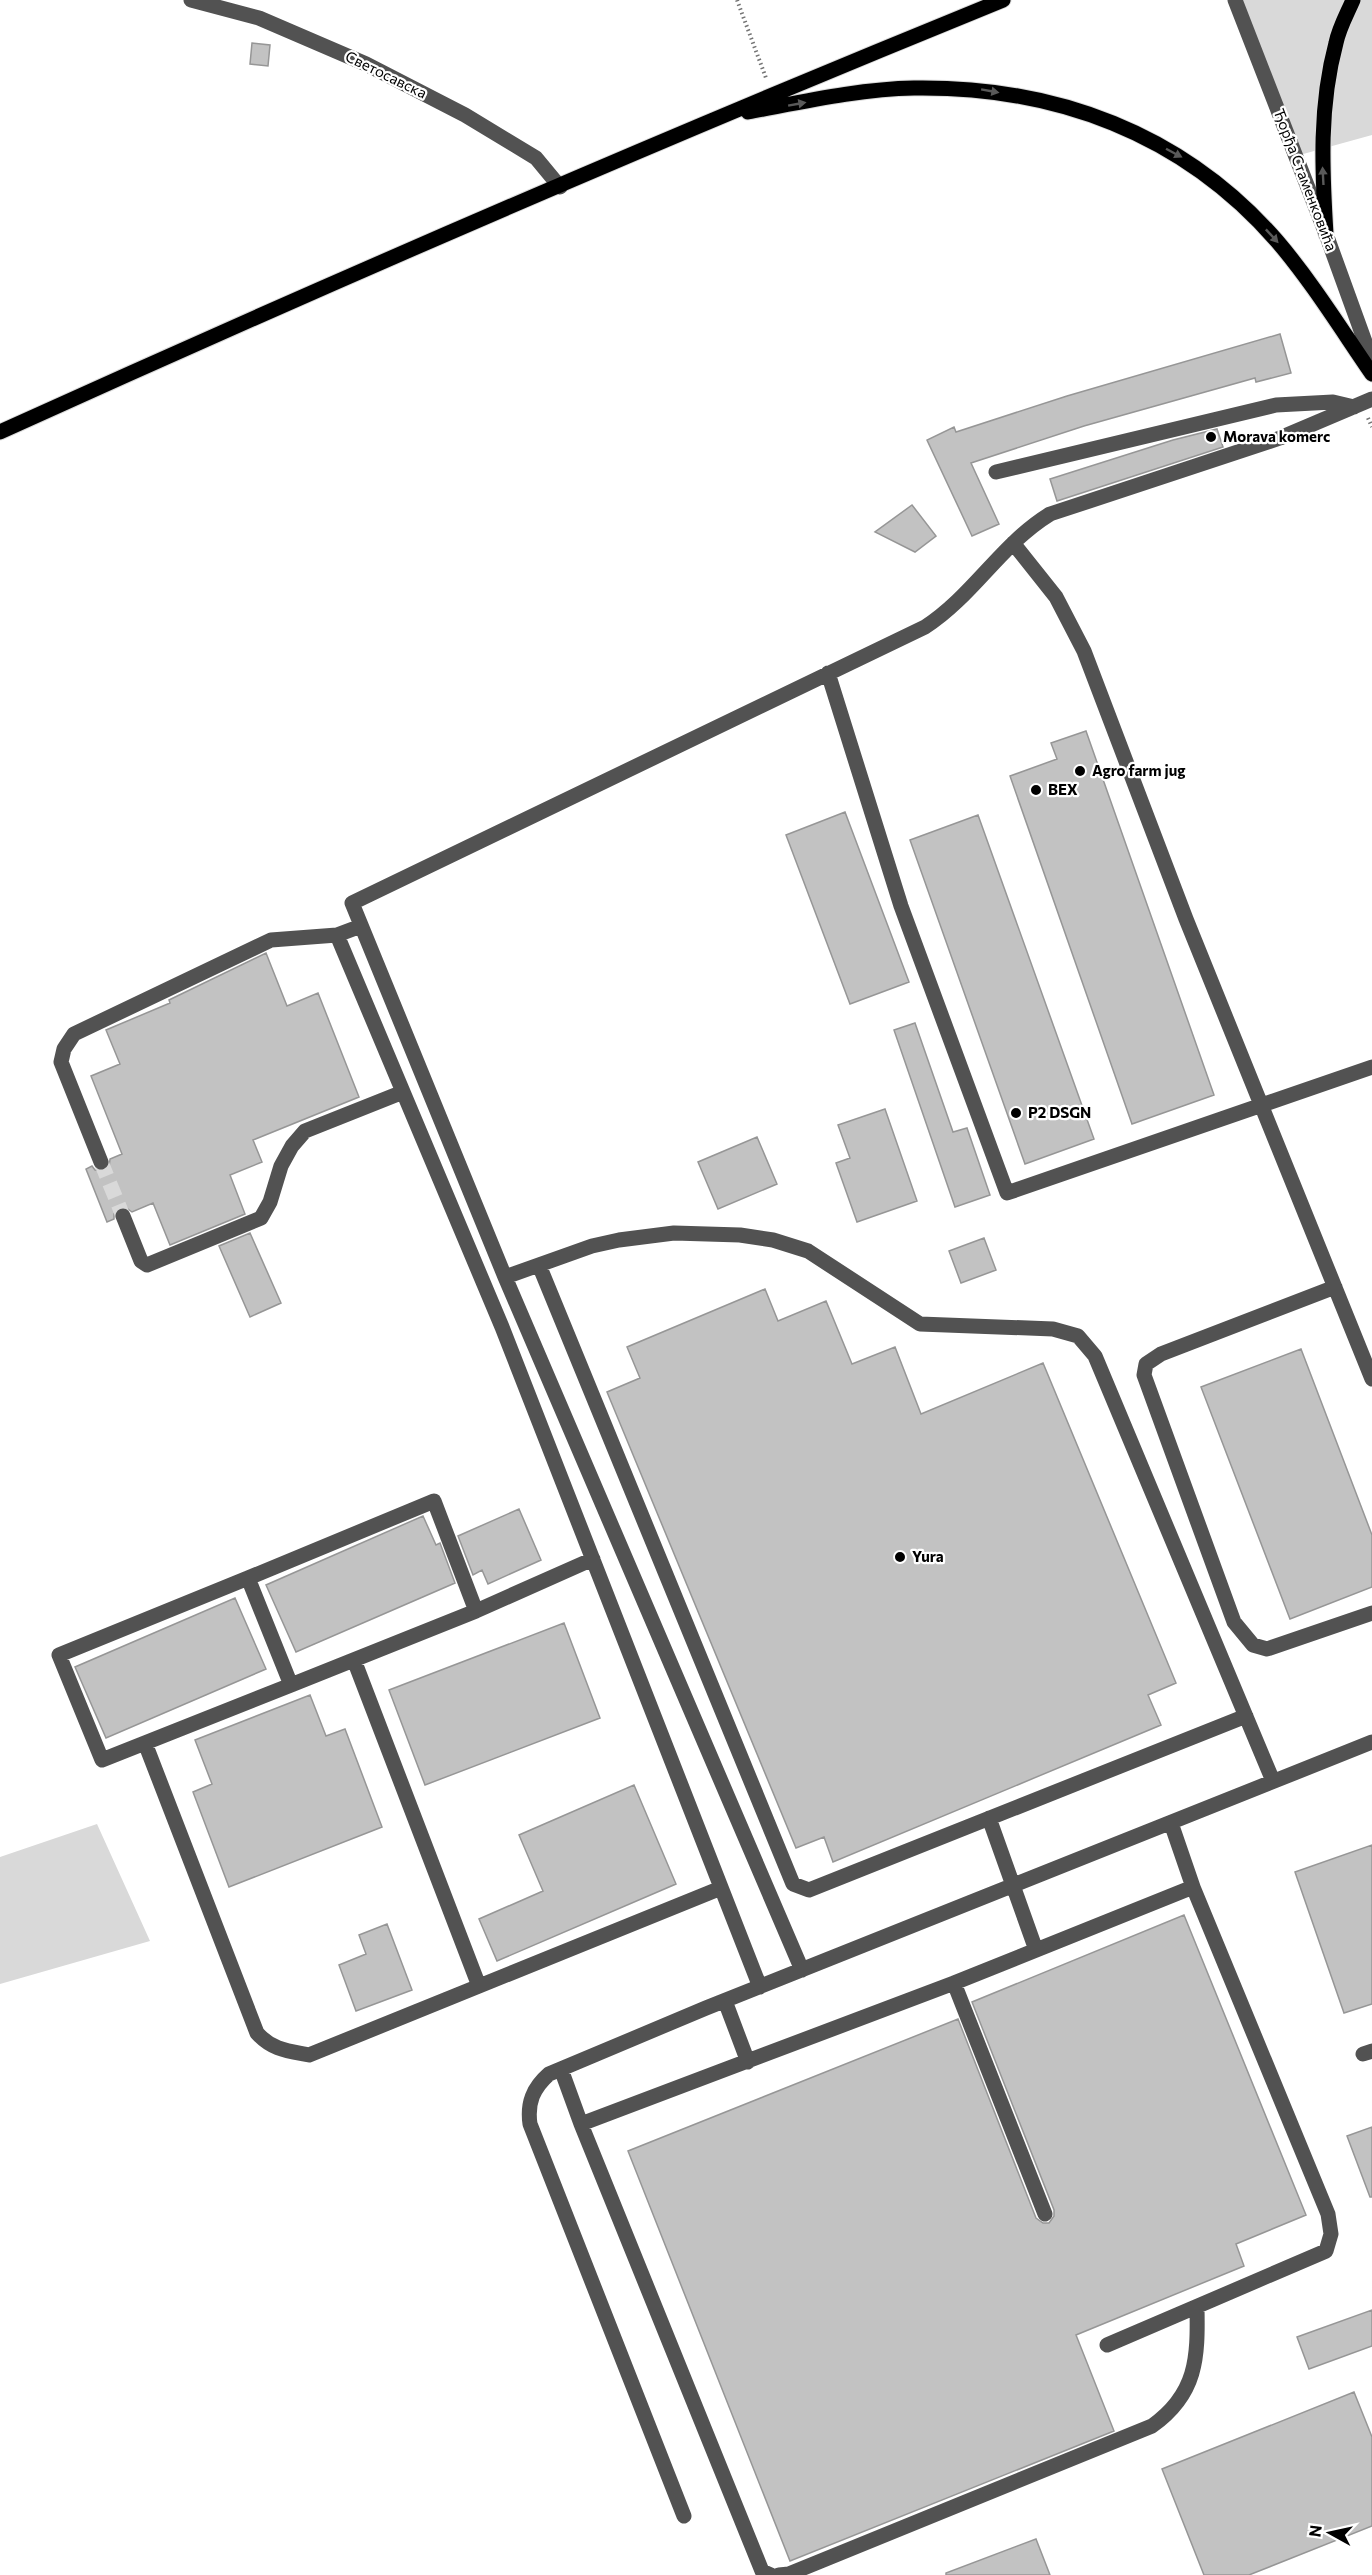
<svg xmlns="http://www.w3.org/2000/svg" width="1372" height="2575" font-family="Commissioner,sans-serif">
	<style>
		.green { fill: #d9d9d9 }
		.building { fill: #c2c2c2; stroke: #969696; stroke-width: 1.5 }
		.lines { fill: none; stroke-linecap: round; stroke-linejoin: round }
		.minor-tunnel { stroke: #d9d9d9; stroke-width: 15; stroke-dasharray: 15 8; stroke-linecap: butt }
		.major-casing { stroke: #dbdbdb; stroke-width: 17 }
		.path { stroke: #747474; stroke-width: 4; stroke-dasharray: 1.5 3; stroke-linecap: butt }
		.minor { stroke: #525252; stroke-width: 15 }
		.major { stroke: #000; stroke-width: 15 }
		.oneway { fill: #595959 }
		.poi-dot { fill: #000; stroke: #fff; stroke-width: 2 }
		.labels { text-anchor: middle; stroke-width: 4.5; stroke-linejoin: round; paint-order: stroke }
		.street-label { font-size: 15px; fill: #000; stroke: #fff }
		.poi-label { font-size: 15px; font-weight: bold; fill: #000; stroke: #fff; text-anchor: start }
	</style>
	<rect width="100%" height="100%" fill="#fff"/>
	<path class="green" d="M1235,0H1372V135L1296,156Z
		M97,1824L150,1941L0,1984V1857Z"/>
	<path class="building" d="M252,43L270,45L268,66L250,64Z
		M1280,334L1291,373L1256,382L1255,378L1084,426L971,463L999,524L972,536L927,440L954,427L956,432L1067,396Z
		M1217,429L1223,447L1057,501L1050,479L1173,440Z
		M912,505L936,536L915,552L875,532Z
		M1086,731L1214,1095L1132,1124L1010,776L1057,759L1051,743Z
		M845,812L909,982L850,1004L786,835Z
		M978,815L1094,1139L1025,1164L910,840Z
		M266,953L287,1006L318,993L359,1097L253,1140L262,1162L230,1175L245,1214L170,1245L153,1203L132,1212L125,1207H119L114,1214V1219L107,1222L86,1169L92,1166L95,1170L104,1171L109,1168L110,1159L122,1154L91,1076L120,1064L106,1030L170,1003L169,1000Z
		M915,1023L953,1132L967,1128L990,1195L955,1207L894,1030Z
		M885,1109L917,1201L857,1222L836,1163L850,1158L838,1125Z
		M757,1137L777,1184L718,1209L698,1162Z
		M250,1233L281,1303L250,1317L219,1246Z
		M984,1238L996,1270L961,1283L949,1251Z
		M765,1289L778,1321L826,1301L852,1364L895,1347L921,1414L1043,1363L1176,1683L1148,1695L1161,1725L833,1862L824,1837L796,1848L607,1392L640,1378L627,1347Z
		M1301,1349L1372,1535V1587L1290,1619L1201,1387Z
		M519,1509L541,1560L488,1584L482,1570L473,1575L458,1536Z
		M423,1516L436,1545L440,1543L455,1583L296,1652L266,1585Z
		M235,1598L266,1669L106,1738L75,1667Z
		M564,1623L600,1718L425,1785L389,1690Z
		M310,1695L326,1736L345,1729L382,1827L229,1887L193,1792L212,1784L195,1740Z
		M634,1785L676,1884L497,1961L479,1919L543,1891L519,1835Z
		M1372,1845V2004L1344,2013L1295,1872Z
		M1184,1915L1306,2215L1236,2244L1244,2266L1076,2335L1114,2431L790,2561L628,2151L958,2019L1036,2218L1043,2223H1049L1054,2216V2210L972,2002Z
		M387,1924L412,1990L356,2011L339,1965L366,1954L359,1935Z
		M1372,2127V2197H1370L1347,2136Z
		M1372,2310V2346L1309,2369L1297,2337Z
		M1354,2392L1372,2437V2526L1249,2575H1204L1162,2469Z
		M1036,2539L1050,2575H946V2573Z"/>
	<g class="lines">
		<path class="minor-tunnel" d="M101,1162L123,1216"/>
		<g class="major-casing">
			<path id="major" d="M748,112C802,102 859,89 914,88C1055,86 1183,133 1277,241C1312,282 1341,329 1372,374
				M1326,234C1322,169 1319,106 1336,43C1339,28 1347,14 1353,0
				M0,432C331,282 666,137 1003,0"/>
		</g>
		<path class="path" d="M737,0L766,78
			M1368,418L1372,427"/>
		<path class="minor" d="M191,0L259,18L366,64L465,115L536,158L560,187
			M1235,0L1326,234L1372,361
			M996,472L1276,405L1333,402L1354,407
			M1013,543L1056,597L1084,651L1186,919L1372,1379
			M828,673L901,906L1007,1193L1372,1067
			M361,926L337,935L502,1327L760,1987
			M101,1162L61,1062L64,1049L74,1034L271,940L337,935
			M123,1216L141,1261L147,1265L261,1218L270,1202L281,1166L292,1146L305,1131L403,1092
			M539,1265L793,1884L809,1890L1246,1716
			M505,1277L592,1246L619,1240L674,1233L740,1235L773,1240L808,1251L920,1324L1053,1329L1078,1336L1095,1356L1273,1781
			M1335,1287L1161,1354L1146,1364L1144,1375L1234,1622L1253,1645L1267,1649L1372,1613
			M248,1578L59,1655L102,1760L291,1685
			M476,1611L291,1685L248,1578L434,1501L476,1611L593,1559
			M354,1660L479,1986
			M145,1743L257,2033C272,2050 288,2051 309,2055L721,1888
			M989,1818L1036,1950
			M802,1970L505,1277L352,903L925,627C973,596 1001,544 1050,514L1280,438L1372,399
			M725,2001L748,2062
			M1363,2054L1372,2051
			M561,2069L581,2124
			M1045,2214L954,1983L1193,1887L1171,1823
			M1107,2345L1326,2251L1331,2234L1328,2214L1193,1887
			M684,2516L530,2124C527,2103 533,2088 549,2074L706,2008L1372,1742
			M771,2575L762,2571L581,2124L954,1983
			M779,2575L789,2574L1152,2426C1197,2394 1198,2358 1197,2307"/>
		<use href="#major" class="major"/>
	</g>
	<defs><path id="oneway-solid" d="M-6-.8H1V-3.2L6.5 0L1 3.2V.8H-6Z" transform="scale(1.5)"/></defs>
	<g class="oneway">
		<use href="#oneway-solid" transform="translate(990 91) rotate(10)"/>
		<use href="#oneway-solid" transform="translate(797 104) rotate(-10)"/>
		<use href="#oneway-solid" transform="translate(1174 153) rotate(28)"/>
		<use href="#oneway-solid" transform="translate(1323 176) rotate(-93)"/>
		<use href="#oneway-solid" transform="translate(1272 236) rotate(47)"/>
	</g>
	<g class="poi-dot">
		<circle cx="1211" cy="437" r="6"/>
		<circle cx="1080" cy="771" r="6"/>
		<circle cx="1036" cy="790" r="6"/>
		<circle cx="1016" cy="1113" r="6"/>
		<circle cx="900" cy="1557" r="6"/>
	</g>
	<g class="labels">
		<g class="street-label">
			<text transform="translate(386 75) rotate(26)" y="5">Светосавска</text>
			<text transform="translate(1305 180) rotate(69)" y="5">Ђорђа Стаменковића</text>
		</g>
		<g class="poi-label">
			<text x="1223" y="442">Morava komerc</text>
			<text x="1092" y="776">Agro farm jug</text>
			<text x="1048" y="795">BEX</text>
			<text x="1028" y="1118">P2 DSGN</text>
			<text x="912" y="1562">Yura</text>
		</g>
	</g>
	<g transform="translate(1330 2533) rotate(278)" stroke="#ffffff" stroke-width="4.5" paint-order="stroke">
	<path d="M0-4.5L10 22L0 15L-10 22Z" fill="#000000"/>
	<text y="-9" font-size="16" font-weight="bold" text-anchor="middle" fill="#000000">N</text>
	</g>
</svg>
